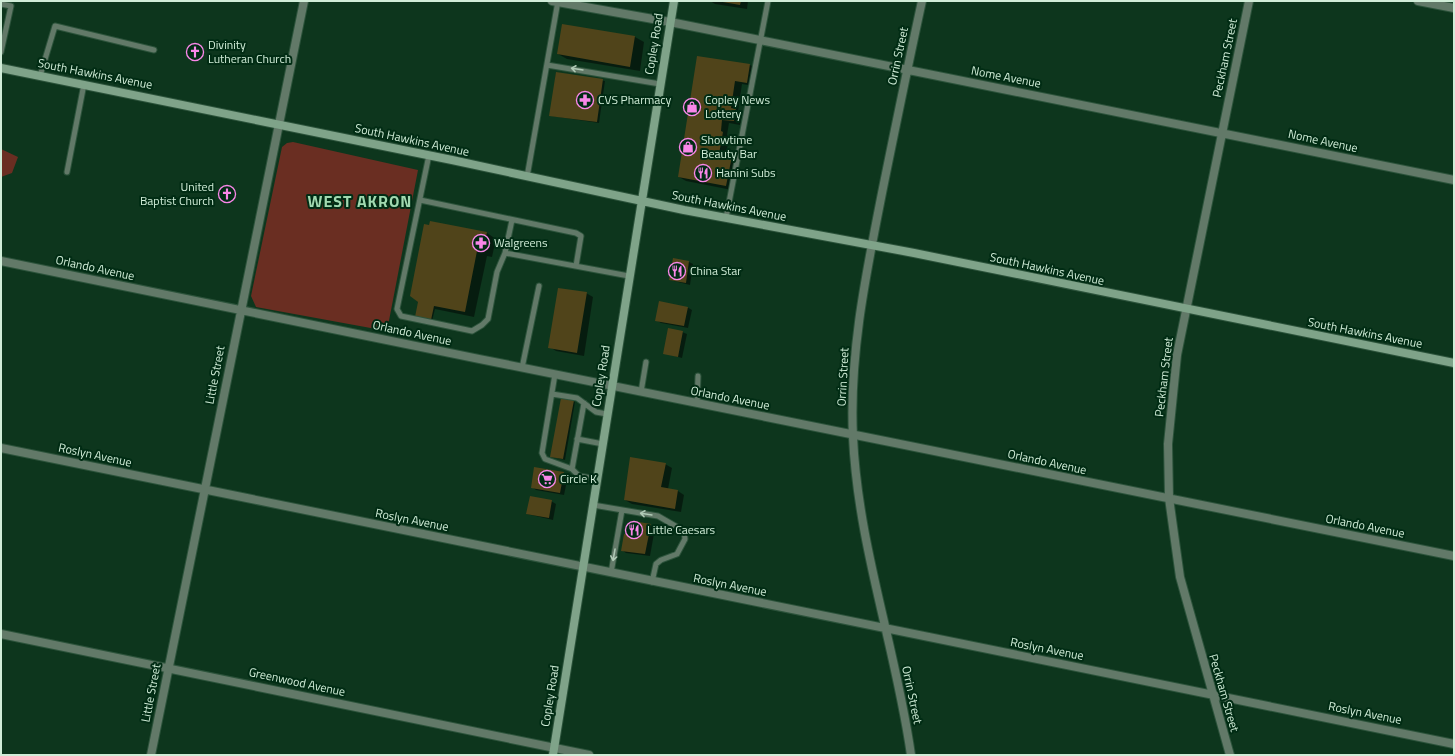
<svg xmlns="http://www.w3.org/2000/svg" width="1455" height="756" font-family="'Titillium Web',sans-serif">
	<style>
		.green { fill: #6a2e22 }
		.shadow { fill: #0007 }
		.building { fill: #50441a }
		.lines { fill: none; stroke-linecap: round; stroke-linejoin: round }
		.lane-casing { stroke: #2c533b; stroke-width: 7 }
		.street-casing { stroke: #2c533b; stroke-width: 10 }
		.secondary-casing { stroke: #2c533b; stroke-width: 10 }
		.lane { stroke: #627968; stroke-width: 5 }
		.street { stroke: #627968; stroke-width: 8 }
		.secondary { stroke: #7fa389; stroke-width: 8 }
		.oneway { stroke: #b0cab6 }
		.labels { text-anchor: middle; stroke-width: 4; stroke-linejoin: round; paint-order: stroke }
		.street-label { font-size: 12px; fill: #d1edd8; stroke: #012c14 }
		.poi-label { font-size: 12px; fill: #d1edd8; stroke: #012c14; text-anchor: start }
		.district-label { font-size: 16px; font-weight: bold; letter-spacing: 1px; fill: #a1d9b0; stroke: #012c14 }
	</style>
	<rect width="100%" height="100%" fill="#0d361d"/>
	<path class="green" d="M293,142L418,170L387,331L256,307L251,296L282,147L287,143Z
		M1,149L18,157L12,173L1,177Z"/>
	<path class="shadow" d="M710,1H748L747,9L715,4Z
		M563,25L635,37L644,42L640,71L567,59L558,54Z
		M698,57L750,65L757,69L754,86L742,84L738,111L742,113L740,125L729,123L727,135L729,137L726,156L738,161L732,190L686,181L679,177Z
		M556,73L605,81L599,123L552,116Z
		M487,233L496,239L492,257L487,256L474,317L435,309L432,321L418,318L419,303L411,295Z
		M689,262L693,264L690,285L670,280Z
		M586,293L593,297L584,356L556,351L550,347Z
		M687,307L692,310L688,328L661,323L656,320Z
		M682,332L687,334L682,358L664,353Z
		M574,401L575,402L565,460L553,457Z
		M665,464L672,468L668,489L678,491L684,495L681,512L632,504L625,500Z
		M563,473L568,476L564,495L536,490L532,487Z
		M551,501L556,504L553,520L527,514Z
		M650,525L655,528L650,556L626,553L622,550L631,537Z"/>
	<path class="building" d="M717,1H741L740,5Z
		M562,24L635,36L630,67L557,54Z
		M697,56L750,64L747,83L735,81L731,108L736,109L734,121L722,120L721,131L723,132L719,154L732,156L726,186L678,177Z
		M556,72L603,79L597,122L549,116Z
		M430,221L487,232L483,252L477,251L465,312L434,306L431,320L415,317L418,302L410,296L424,224L429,225Z
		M673,258L689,261L686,283L669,280Z
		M558,288L587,292L577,353L548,348Z
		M659,301L688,307L684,326L655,321Z
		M668,328L683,331L678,357L663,354Z
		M561,398L574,400L563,459L550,457Z
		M630,457L666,463L661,487L678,490L675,509L624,500Z
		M534,467L564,472L560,493L531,488Z
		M530,496L552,500L549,518L526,514Z
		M633,521L651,524L645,554L621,551L624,534L630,535Z"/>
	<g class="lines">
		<g class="lane-casing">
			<path id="lane" d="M1,4L11,6L1,52
				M547,65L660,84
				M40,76L55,26L154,50
				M429,155L397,309L401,316L472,331L482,325L488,319L497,272L505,253L629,276
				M67,172L84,84
				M527,177L558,1
				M420,200L576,233L581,236L576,266
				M726,218L768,1
				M505,253L512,220
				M522,368L539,286
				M555,374L542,453L545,459L572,469L579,476L597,479
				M641,392L646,362
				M552,394L577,398L596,412L607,414
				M697,403L698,376
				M577,439L603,444
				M572,469L584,403
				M593,505L658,516L684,531L685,539L677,554L661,560L656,564L652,582
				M611,573L622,510"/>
		</g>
		<g class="street-casing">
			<path id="street" d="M552,1L670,22L1454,180
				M1418,1L1454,8
				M1,261C485,361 970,458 1454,556
				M1,448L1454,744
				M1,634L589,755
				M151,755L304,1
				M911,755C896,648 858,546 853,437C849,355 866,274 882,193C895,129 908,65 922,1
				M1230,755L1180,577L1169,498L1168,444L1177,355L1249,1"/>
		</g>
		<g class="secondary-casing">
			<path id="secondary" d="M1,68L452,160L684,210L914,253L1454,363
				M553,755L674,1"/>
		</g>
		<use href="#lane" class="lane"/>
		<use href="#street" class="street"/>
		<use href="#secondary" class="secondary"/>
	</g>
	<defs><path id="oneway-shaft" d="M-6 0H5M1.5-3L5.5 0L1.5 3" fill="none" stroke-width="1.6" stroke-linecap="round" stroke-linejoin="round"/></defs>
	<g class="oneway">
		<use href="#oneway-shaft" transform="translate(577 69) rotate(-171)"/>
		<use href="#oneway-shaft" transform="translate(646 514) rotate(-171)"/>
		<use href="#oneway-shaft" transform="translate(614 555) rotate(100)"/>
	</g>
	<defs>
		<g id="church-ring" transform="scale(0.9)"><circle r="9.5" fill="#012c14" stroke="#f987e8" stroke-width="1.5"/><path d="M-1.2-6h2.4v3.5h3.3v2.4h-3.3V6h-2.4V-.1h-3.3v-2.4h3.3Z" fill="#f987e8"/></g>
		<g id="pharmacy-ring" transform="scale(0.9)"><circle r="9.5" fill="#012c14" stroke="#f987e8" stroke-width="1.5"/><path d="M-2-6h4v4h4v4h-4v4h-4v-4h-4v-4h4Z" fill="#f987e8"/></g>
		<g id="shop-ring" transform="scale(0.9)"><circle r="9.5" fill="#012c14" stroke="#f987e8" stroke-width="1.5"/><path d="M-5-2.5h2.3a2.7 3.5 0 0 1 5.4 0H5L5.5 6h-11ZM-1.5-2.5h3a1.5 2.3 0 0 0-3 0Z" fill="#f987e8"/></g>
		<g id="restaurant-ring" transform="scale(0.9)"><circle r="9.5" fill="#012c14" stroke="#f987e8" stroke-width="1.5"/><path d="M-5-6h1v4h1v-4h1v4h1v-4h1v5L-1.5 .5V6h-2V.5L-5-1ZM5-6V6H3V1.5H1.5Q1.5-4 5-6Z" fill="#f987e8"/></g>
		<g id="supermarket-ring" transform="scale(0.9)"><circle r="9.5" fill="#012c14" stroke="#f987e8" stroke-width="1.5"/><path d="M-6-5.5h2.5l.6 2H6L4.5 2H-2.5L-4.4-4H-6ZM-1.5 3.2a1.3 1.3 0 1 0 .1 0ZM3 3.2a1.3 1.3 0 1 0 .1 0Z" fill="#f987e8"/></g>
	</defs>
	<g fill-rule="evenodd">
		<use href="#church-ring" x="195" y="52"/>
		<use href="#pharmacy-ring" x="585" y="100"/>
		<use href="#shop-ring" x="692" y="107"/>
		<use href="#shop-ring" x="688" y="147"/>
		<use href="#restaurant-ring" x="703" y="173"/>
		<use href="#church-ring" x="227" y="194"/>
		<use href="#pharmacy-ring" x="481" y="243"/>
		<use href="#restaurant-ring" x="677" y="271"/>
		<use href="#supermarket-ring" x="547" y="479"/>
		<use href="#restaurant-ring" x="634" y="530"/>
	</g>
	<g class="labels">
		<g class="street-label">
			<text transform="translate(654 44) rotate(-81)" y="4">Copley Road</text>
			<text transform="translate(898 56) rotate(-78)" y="4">Orrin Street</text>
			<text transform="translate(1225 58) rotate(-78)" y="4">Peckham Street</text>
			<text transform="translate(95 74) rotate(11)" y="4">South Hawkins Avenue</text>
			<text transform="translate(1006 77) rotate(11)" y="4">Nome Avenue</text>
			<text transform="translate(412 140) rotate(12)" y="4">South Hawkins Avenue</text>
			<text transform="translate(1323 141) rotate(12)" y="4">Nome Avenue</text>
			<text transform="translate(729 206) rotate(11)" y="4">South Hawkins Avenue</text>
			<text transform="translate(95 268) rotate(12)" y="4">Orlando Avenue</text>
			<text transform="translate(1047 269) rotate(12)" y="4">South Hawkins Avenue</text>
			<text transform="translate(412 333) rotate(12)" y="4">Orlando Avenue</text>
			<text transform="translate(1365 333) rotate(11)" y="4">South Hawkins Avenue</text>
			<text transform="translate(215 375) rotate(-79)" y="4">Little Street</text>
			<text transform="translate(601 376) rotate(-81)" y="4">Copley Road</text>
			<text transform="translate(843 377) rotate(-87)" y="4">Orrin Street</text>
			<text transform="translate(1164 377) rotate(-83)" y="4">Peckham Street</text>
			<text transform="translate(730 398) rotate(11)" y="4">Orlando Avenue</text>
			<text transform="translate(95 455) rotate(12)" y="4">Roslyn Avenue</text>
			<text transform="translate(1047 462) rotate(12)" y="4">Orlando Avenue</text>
			<text transform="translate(412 520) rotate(11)" y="4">Roslyn Avenue</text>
			<text transform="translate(1365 526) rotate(11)" y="4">Orlando Avenue</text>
			<text transform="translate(730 585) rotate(11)" y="4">Roslyn Avenue</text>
			<text transform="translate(1047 649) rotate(11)" y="4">Roslyn Avenue</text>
			<text transform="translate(297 682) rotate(12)" y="4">Greenwood Avenue</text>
			<text transform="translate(151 693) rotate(-79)" y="4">Little Street</text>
			<text transform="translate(1224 693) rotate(74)" y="4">Peckham Street</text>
			<text transform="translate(912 695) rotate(78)" y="4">Orrin Street</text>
			<text transform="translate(550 696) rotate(-81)" y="4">Copley Road</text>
			<text transform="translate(1365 713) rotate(11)" y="4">Roslyn Avenue</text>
		</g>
		<g class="poi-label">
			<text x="208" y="49">Divinity<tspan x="208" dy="14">Lutheran Church</tspan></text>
			<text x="598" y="104">CVS Pharmacy</text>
			<text x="705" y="104">Copley News<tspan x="705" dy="14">Lottery</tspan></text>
			<text x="701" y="144">Showtime<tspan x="701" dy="14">Beauty Bar</tspan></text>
			<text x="716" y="177">Hanini Subs</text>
			<text x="214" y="191" text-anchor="end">United<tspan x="214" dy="14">Baptist Church</tspan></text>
			<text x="494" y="247">Walgreens</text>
			<text x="690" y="275">China Star</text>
			<text x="560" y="483">Circle K</text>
			<text x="647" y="534">Little Caesars</text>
		</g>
		<g class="district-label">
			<text x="360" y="207">WEST AKRON</text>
		</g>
	</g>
	<rect width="1455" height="756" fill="none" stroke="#d1edd8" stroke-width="4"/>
</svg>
